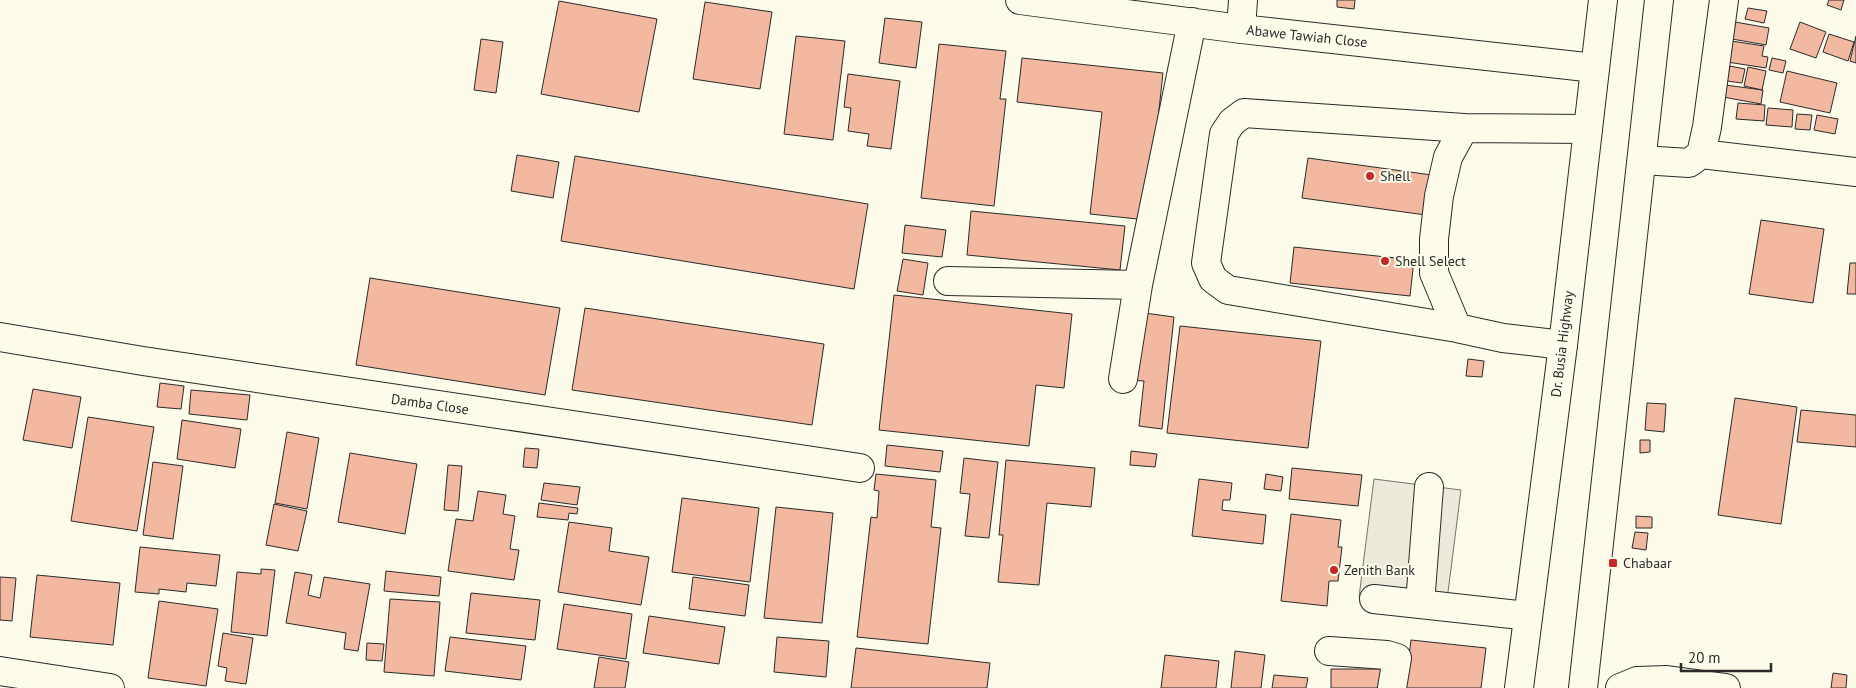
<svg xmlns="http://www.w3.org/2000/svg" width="1856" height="688" font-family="'PT Sans',sans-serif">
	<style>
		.parking { fill: #eceadb; stroke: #74746e }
		.building { fill: #f2b8a0; stroke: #2b2b2b }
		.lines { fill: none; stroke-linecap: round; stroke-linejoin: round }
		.minor-casing { stroke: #2b2b2b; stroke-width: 30 }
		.highway-casing { stroke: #2b2b2b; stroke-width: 30 }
		.minor { stroke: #fdfbea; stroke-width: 28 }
		.highway { stroke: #fdfbea; stroke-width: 28 }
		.poi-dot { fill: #c62828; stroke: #fdfbea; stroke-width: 2 }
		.labels { text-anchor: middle; stroke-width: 4; stroke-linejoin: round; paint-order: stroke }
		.street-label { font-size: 14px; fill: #2b2b2b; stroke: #fdfbea }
		.poi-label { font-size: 14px; fill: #2b2b2b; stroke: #fdfbea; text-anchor: start }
	</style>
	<rect width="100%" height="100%" fill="#fdfbea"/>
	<path class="parking" d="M1374,479L1461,490L1446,608L1359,597Z"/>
	<path class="building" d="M1337,0H1355L1354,9L1337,7Z
		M1829,0H1844L1841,10L1827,5Z
		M559,1L657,19L639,112L541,94Z
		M705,2L772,12L760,89L693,79Z
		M1748,8L1767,11L1764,23L1745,19Z
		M885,18L922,22L916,68L879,63Z
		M1735,22L1769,28L1766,45L1732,39Z
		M1800,22L1826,32L1816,58L1790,49Z
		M1829,34L1854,42L1848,61L1823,52Z
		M796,36L845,41L833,140L784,134Z
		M1856,36V63L1850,61Z
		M481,39L503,42L496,93L474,90Z
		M1731,41L1764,46L1762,56L1768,57L1766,68L1727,62Z
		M939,44L1006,51L1000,99H1006L994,206L921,198Z
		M1022,58L1163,73L1147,220L1090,214L1102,112L1017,102Z
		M1772,58L1786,61L1783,73L1769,70Z
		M1730,66L1745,69L1742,83L1727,81Z
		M1748,67L1766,71L1762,90L1744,86Z
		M1787,71L1837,83L1830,113L1780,102Z
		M848,74L900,81L891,149L867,146L869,134L848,131L851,108L844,107Z
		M1725,85L1763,90L1761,104L1723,97Z
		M1738,103L1765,105L1764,121L1736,119Z
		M1768,108L1793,110L1792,127L1766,125Z
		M1797,114L1812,115L1810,130L1795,129Z
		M1817,115L1838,119L1835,134L1814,130Z
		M517,155L559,162L553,198L511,191Z
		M575,156L868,204L854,289L561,241Z
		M1308,158L1439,176L1433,216L1302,198Z
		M971,211L1125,226L1120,270L967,255Z
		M1761,220L1824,229L1813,303L1749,294Z
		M905,225L946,230L942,257L902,253Z
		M1294,247L1414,260L1410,296L1290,283Z
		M903,259L928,263L923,295L897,291Z
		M1850,263H1856V294H1847Z
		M370,278L560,308L545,395L356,365Z
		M894,295L1072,314L1064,388L1036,385L1029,446L879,430Z
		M585,308L824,344L812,425L572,390Z
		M1137,312L1174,317L1162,429L1139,426L1144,381L1129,380Z
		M1180,326L1321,341L1308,448L1167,433Z
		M1468,359L1484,361L1482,377L1466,376Z
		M160,383L184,386L181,409L157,407Z
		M33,389L81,397L72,448L23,440Z
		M191,390L250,395L247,420L189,414Z
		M1735,398L1797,407L1781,524L1718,515Z
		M1647,403L1666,404L1664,432L1645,430Z
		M1801,410L1856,415V447L1797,442Z
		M88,417L154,427L137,531L71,521Z
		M182,420L241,429L235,468L177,459Z
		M287,432L319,438L307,509L275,503Z
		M1640,440H1650V452L1640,453Z
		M887,445L943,451L940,472L885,466Z
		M525,448L539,449L537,468L523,467Z
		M1131,451L1157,454L1155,467L1130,465Z
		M350,453L417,464L405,534L338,522Z
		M964,458L998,462L989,538L965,536L970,494L960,493Z
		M1006,460L1095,468L1091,507L1047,503L1039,585L998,582L1003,535H999Z
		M153,462L183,466L173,539L143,535Z
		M448,465L462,466L458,511L444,510Z
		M1292,468L1362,475L1358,506L1289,499Z
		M876,474L936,480L931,527L941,528L928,644L857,637L871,517L877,518L879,491L874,490Z
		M1266,474L1283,477L1281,491L1264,489Z
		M1199,479L1232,483L1230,500H1223L1222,510L1266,515L1263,544L1192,536Z
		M544,483L580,487L577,505L541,500Z
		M478,491L506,495L503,514L515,516L510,549L519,550L514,580L448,571L456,519L473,521Z
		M682,498L759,508L750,582L672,572Z
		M539,503L578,508L577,514L569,513L568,520L537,517Z
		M274,504L307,511L298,551L266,545Z
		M776,507L833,513L822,623L764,618Z
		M1291,514L1341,520L1338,547H1342L1338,581H1329L1327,606L1281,601Z
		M1636,516L1652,517V528H1636Z
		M569,522L612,528L609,551L649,557L641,605L558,592Z
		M1635,532L1648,533L1646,550L1632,548Z
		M140,547L220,555L216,586L187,583L186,592L159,589V594L135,592Z
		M261,569L275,570L267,636L231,632L237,572L261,574Z
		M386,571L441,577L439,596L384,591Z
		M295,572L312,575L308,595L320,598L324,577L370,584L358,651L344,649L346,633L286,623Z
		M37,575L120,583L113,645L30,637Z
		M0,577L16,578L12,621L0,620Z
		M693,577L749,585L745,616L689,609Z
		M471,593L540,600L535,640L466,633Z
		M390,599L440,602L434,676L384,672Z
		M159,601L218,609L206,686L148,678Z
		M564,604L632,614L626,659L557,649Z
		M649,616L725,627L719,664L643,653Z
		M223,633L253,638L246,684L225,681L227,668L218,666Z
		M450,637L526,646L521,680L445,671Z
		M777,637L829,641L826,677L774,672Z
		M1411,640L1486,648L1481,688H1405Z
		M367,643L384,644L382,661L366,660Z
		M856,648L990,663L987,688H851Z
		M1235,651L1265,655L1261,688H1231Z
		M1165,655L1219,661L1216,688H1161Z
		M599,657L629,662L625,688H594Z
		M1331,669H1385L1384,688H1331Z
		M1833,673L1847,675L1846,688H1831Z
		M1274,675L1308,678L1306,688H1272Z"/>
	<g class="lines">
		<g class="minor-casing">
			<path id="minor" d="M1020,0L1241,29L1595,68
				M1241,29L1243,0
				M1701,154L1856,172
				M1642,160L1689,163L1701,154L1707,127L1724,0
				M948,281L1138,285
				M1457,328L1228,290L1213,279L1206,263L1224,134L1232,122L1244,113L1464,128
				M0,337L143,361L860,468
				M1563,345L1503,338L1457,328L1434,273V239L1439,196L1448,157L1464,128L1588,129
				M1123,379L1138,285L1192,22
				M1374,599L1528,616
				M1420,604L1429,487
				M1329,651L1387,655L1397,658L1392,688
				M0,671L110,688
				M1620,688L1637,681L1667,680L1726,688"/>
		</g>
		<g class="highway-casing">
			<path id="highway" d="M1519,688L1563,345L1603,0
				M1583,688L1659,0"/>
		</g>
		<use href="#minor" class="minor"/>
		<use href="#highway" class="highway"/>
	</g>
	<g class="poi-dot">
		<circle cx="1370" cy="176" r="5"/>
		<circle cx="1385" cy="261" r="5"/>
		<rect x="1608" y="558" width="10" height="10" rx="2.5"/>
		<circle cx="1334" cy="570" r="5"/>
	</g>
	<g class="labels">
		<g class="street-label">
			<text transform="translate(1307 36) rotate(6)" y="5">Abawe Tawiah Close</text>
			<text transform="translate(1562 344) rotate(-83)" y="5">Dr. Busia Highway</text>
			<text transform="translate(430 404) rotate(8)" y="5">Damba Close</text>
		</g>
		<g class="poi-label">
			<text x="1380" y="181">Shell</text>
			<text x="1395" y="266">Shell Select</text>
			<text x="1623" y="568">Chabaar</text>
			<text x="1344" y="575">Zenith Bank</text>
		</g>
	</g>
	<path d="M1681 663v8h90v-8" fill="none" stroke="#2b2b2b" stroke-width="2.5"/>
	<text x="1688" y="663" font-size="15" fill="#2b2b2b" stroke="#fdfbea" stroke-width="4" paint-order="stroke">20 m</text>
</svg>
